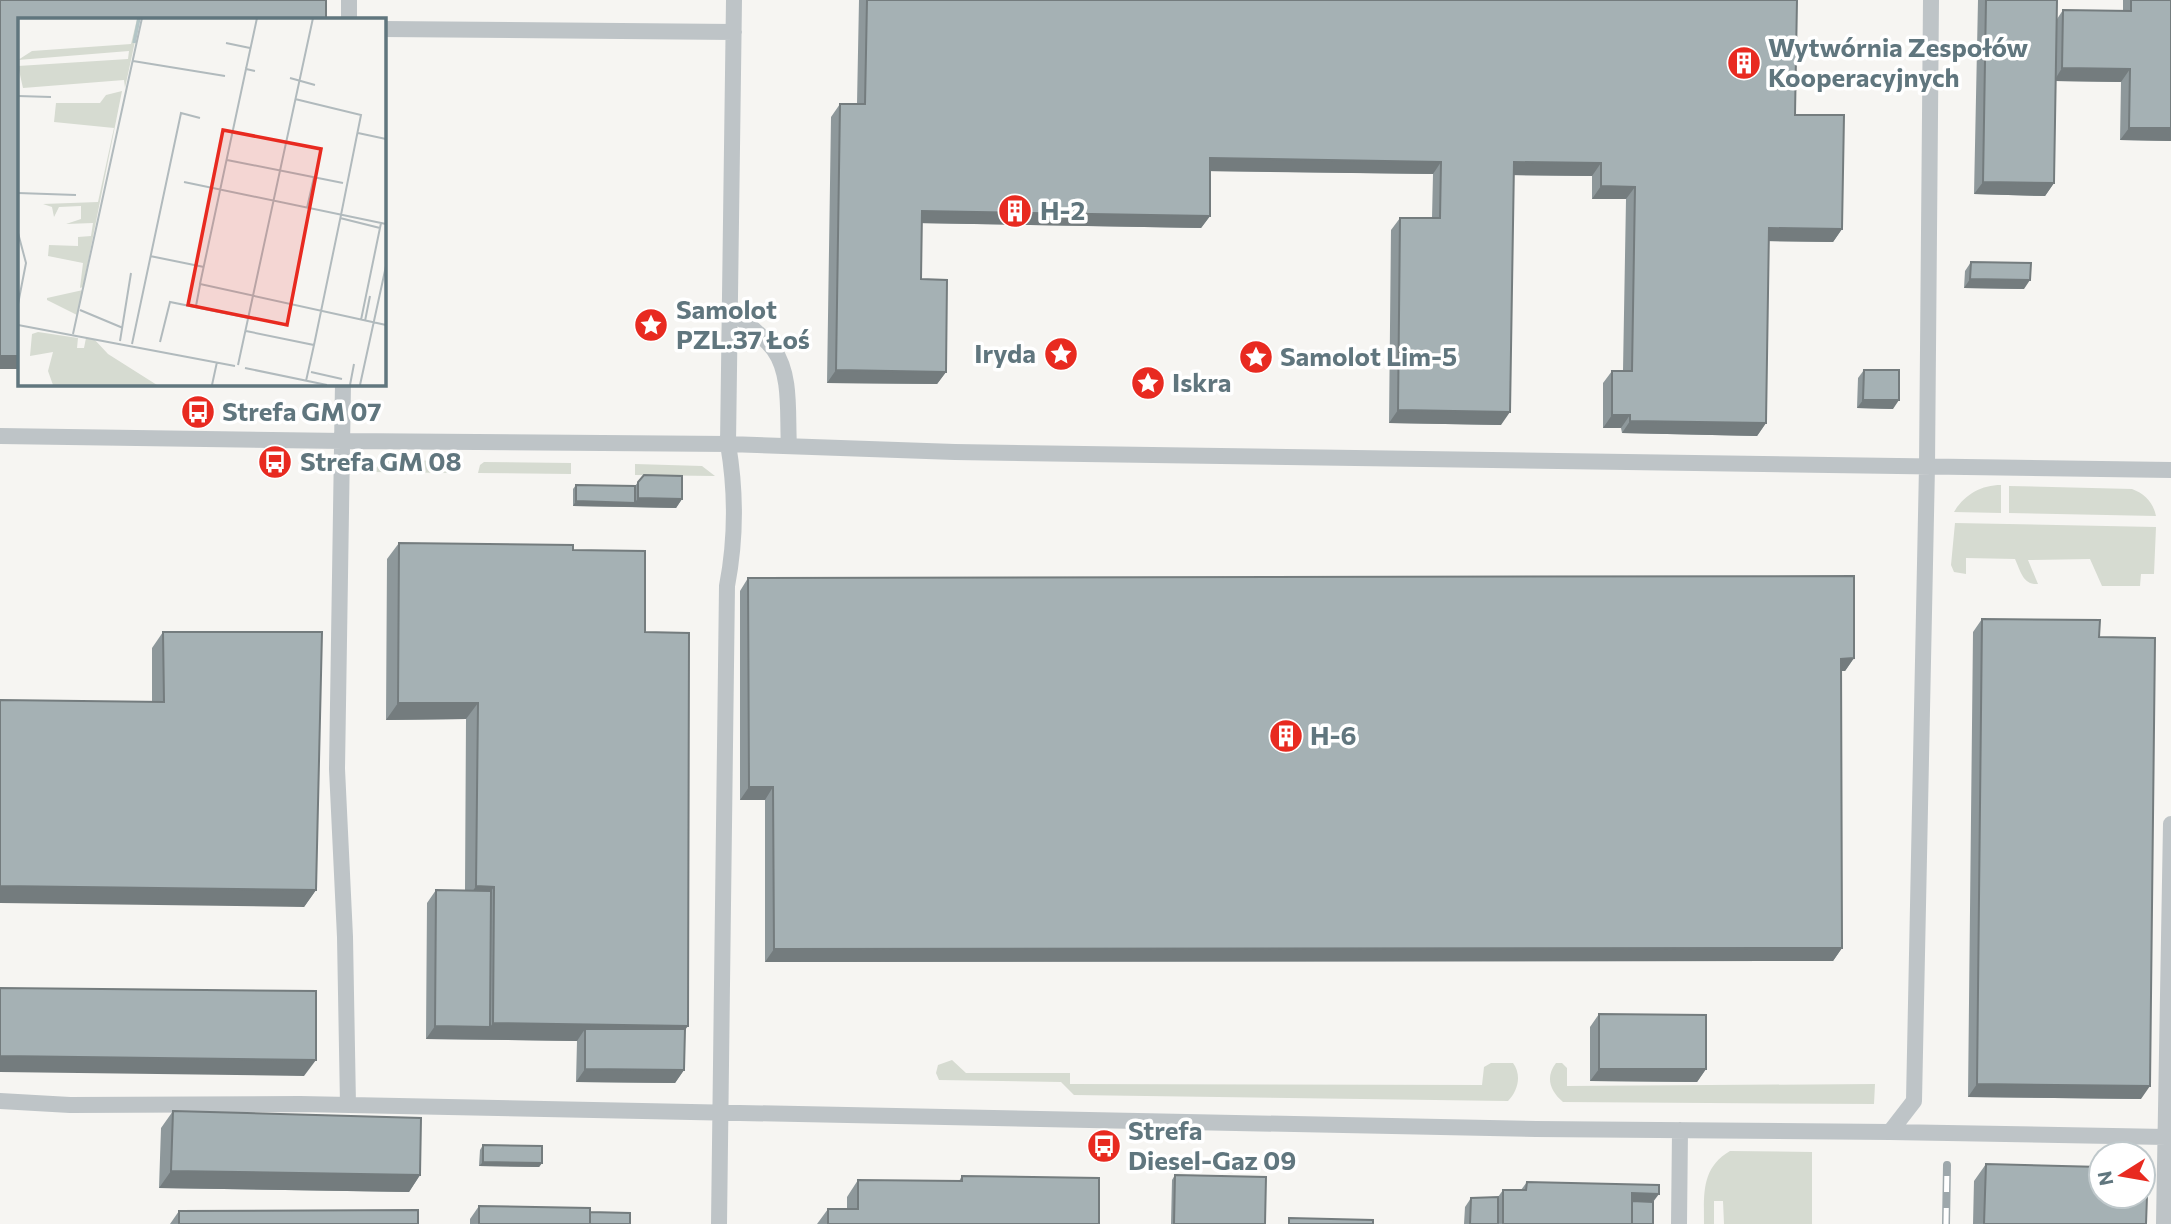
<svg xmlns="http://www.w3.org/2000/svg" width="2171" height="1224" font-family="Commissioner,sans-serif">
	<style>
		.green { fill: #d6dbd1 }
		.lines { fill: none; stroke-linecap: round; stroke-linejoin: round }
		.lane { stroke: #bec4c7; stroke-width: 16 }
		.rail-casing { stroke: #9da7ab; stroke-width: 8 }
		.rail { stroke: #fff; stroke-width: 5; stroke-dasharray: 16; stroke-linecap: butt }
		.wall { fill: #8e989b }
		.shaded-wall { fill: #747c7e }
		.building { fill: #a5b1b4; stroke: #747c7e; stroke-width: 2 }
		.labels { text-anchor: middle; stroke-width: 7; stroke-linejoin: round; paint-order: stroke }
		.poi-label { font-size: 26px; font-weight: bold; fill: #60767e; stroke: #fff; text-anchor: start }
		.inset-river { fill: none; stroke: #b3c5c6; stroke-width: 3.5 }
		.inset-road { fill: none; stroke: #b1babd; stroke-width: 2 }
		.view { fill: #e82a20; fill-opacity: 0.15; stroke: #e82a20; stroke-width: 3.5 }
		.inset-edge { fill: none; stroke: #60767e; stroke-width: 3.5 }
	</style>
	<rect width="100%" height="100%" fill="#f6f5f2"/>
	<path class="green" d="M392,460L449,461L457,473L372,472L381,463Z
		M484,462L571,463V474L478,473L480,465Z
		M635,464L702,466L715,476L635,475Z
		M2001,485V513L1954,512C1964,495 1981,485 2001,485Z
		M2009,486L2132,489C2145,494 2153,502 2156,516L2009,513Z
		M1955,523L2156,527L2154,574H2141L2140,586H2102L2090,559L2028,560L2038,584C2023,585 2021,572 2015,559L1966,558V574L1954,572L1951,565Z
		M952,1060L966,1073H1070V1084L1482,1085L1484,1067L1491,1063H1513C1522,1075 1518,1091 1508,1101L1074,1095L1061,1082L939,1080L936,1073L938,1065Z
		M1556,1063H1562L1567,1068V1086L1875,1084L1874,1104L1563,1102C1550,1091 1545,1077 1556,1063Z
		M1730,1151L1812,1152V1224H1724L1723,1201H1714V1224H1704C1704,1194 1701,1168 1730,1151Z"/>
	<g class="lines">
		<path class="lane" d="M349,19V0
			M383,29L734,32
			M730,309C742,320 765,337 774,350C792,375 787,416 789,446
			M343,383L337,769L345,937L348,1105
			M0,436L343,441L728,444L955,452L2171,470
			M0,1101L70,1105L300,1104L1536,1129L1890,1132L1914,1101L1927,466L1931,0
			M1890,1132L2166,1137
			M719,1224L727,586C736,539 736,491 728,444L734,0
			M1679,1224L1680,1130
			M2164,1224L2171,824"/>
		<g class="rail-casing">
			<path id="rail" d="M1946,1224L1947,1165"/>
		</g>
		<use href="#rail" class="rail"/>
	</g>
	<path class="wall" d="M859,0H1797L1795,115L1842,229L1833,242L1769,241L1766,423L1757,436L1622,433L1621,428H1603V383L1612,371H1623L1626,199H1592V176L1514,175L1501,425L1389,423L1391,230L1400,218H1432L1433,174L1210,171V216L1201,228L922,223L921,279L946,372L937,384L827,383L831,117L840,104H857Z
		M1978,0H2057V19L2063,10L2123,11V0H2171V141L2120,140L2121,82L2056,81L2054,183L2045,196L1974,194Z
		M1971,262L2024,289L1964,288L1965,271Z
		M1864,370L1893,409L1857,408L1858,378Z
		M638,482L682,499L676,508L573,506V489L576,485L635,486Z
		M399,543L573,550L645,632L685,1029L684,1070L675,1083L576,1082L577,1041L426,1039L427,903L436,890H465L466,719L386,720L387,559Z
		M748,578L1854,658L1845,671H1841L1842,948L1833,961L765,962V800H740V591Z
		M1982,619L2099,637L2141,1099L1968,1097L1973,632Z
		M163,632L316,890L304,907L152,702V648Z
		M1599,1014L1706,1069L1697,1082L1590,1081V1027Z
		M173,1111L420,1175L409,1192L159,1188L161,1128Z
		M483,1145L542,1163L539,1167L479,1166L480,1150Z
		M1986,1164L2146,1224H1973L1974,1181Z
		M1175,1175L1265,1224H1171L1172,1180Z
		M962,1176L1099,1224H817L828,1209H847V1197L858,1180L959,1181Z
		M1527,1182L1653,1202V1224H1464L1465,1207L1471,1198L1498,1197L1503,1190H1521Z
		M479,1206L590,1212L630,1224H470V1219Z
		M179,1211L418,1224H170Z"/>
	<path class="shaded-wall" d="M2062,68L2130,69L2121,82L2054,81Z
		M2129,128H2171V141L2120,140Z
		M1210,158L1441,162L1433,174L1202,171Z
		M1514,162L1601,163L1592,176L1506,175Z
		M1983,182L2054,183L2045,196L1974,194Z
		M1601,186L1635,187L1626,199H1592Z
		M922,211L1210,216L1201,228L913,223Z
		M1769,228L1842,229L1833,242L1760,241Z
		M1970,279L2030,280L2024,289L1964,288Z
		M0,356H19V369H0Z
		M836,370L946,372L937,384L827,383Z
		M1863,400H1899L1893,409L1857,408Z
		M1398,410L1510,412L1501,425L1389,423Z
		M1612,415H1630L1621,428H1603Z
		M1630,421L1766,423L1757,436L1622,433Z
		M638,498L682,499L676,508L632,507Z
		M576,501L635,503L632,507L573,506Z
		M1854,658L1845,671H1832L1841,659Z
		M398,703H478L466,719L386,720Z
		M749,787H773L765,800H740Z
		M0,886L316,890L304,907L0,903Z
		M476,886L494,887L482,903H465Z
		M1842,948L1833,961L765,962L774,949Z
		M493,1023L688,1026L676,1042L585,1029L577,1041L426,1039L435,1026L490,1027Z
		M0,1056L316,1060L304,1076L0,1072Z
		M585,1069L684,1070L675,1083L576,1082Z
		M1599,1069H1706L1697,1082L1590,1081Z
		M1977,1084L2150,1086L2141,1099L1968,1097Z
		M483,1162L542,1163L539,1167L479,1166Z
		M171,1171L420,1175L409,1192L159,1188Z
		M1632,1193L1659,1194L1647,1210H1627Z"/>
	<path class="building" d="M0,0H326V19H19V356H0Z
		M867,0H1797L1795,115H1844L1842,229L1769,228L1766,423L1630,421V415H1612V371H1632L1635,187L1601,186V163L1514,162L1510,412L1398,410L1400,218H1440L1441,162L1210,158V216L922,211L921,279L947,280L946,372L836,370L840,104H865Z
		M1986,0H2057L2054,183L1983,182Z
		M2131,0H2171V128H2129L2130,69L2062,68L2063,10L2131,11Z
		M1971,262L2031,263L2030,280L1970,279Z
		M1864,370H1899V400H1863Z
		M644,475L682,476V499L638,498V482Z
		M576,485L635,486V503L576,501Z
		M399,543L573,545V550L645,551V632L689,633L688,1026L493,1023L494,887L476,886L478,703H398Z
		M1854,576V658L1841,659L1842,948L774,949L773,787H749L748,578Z
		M1982,619L2100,620L2099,637L2155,638L2150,1086L1977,1084Z
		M163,632H322L316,890L0,886V700L164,702Z
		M436,890L491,891L490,1027L435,1026Z
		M0,988L316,991V1060L0,1056Z
		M1599,1014L1706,1015V1069H1599Z
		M585,1029H685L684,1070L585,1069Z
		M173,1111L421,1118L420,1175L171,1171Z
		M483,1145L542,1146V1163L483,1162Z
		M1986,1164L2101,1167V1196H2143V1168H2148L2146,1224H1984Z
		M1175,1175L1266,1177L1265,1224H1174Z
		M962,1176L1099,1178V1224H828V1209H858V1180L962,1181Z
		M1527,1182L1659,1185V1194L1632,1193V1224H1503V1190H1526Z
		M1498,1197V1224H1470L1471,1198Z
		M1632,1201L1653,1202V1224H1632Z
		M479,1206L590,1208V1224H479Z
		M418,1210V1224H179V1211Z
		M590,1212L630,1213V1224H590Z
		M1289,1218L1373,1220V1224H1289Z"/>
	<defs>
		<g id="building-disc" transform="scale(1.75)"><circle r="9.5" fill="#e82a20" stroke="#fff"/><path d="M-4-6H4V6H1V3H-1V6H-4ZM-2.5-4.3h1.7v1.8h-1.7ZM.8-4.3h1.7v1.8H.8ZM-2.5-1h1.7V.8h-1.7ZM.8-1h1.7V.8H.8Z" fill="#fff"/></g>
		<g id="sight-disc" transform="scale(1.75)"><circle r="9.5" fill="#e82a20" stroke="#fff"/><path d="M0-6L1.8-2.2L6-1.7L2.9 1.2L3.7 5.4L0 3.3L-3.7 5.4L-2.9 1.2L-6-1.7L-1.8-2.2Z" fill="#fff"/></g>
		<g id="bus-disc" transform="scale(1.75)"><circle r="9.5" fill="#e82a20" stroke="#fff"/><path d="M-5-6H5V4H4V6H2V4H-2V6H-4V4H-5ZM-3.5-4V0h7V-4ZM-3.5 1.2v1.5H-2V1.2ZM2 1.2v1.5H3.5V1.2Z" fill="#fff"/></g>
	</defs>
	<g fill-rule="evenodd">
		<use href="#building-disc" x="1744" y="63"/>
		<use href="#building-disc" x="1015" y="211"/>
		<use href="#sight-disc" x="651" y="325"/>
		<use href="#sight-disc" x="1061" y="354"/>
		<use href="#sight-disc" x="1256" y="357"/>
		<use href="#sight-disc" x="1148" y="383"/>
		<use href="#bus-disc" x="198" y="412"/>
		<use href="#bus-disc" x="275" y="462"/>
		<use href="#building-disc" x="1286" y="736"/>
		<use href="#bus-disc" x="1104" y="1146"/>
	</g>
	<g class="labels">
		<g class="poi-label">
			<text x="1768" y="57">Wytwórnia Zespołów<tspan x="1768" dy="30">Kooperacyjnych</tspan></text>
			<text x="1040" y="220">H-2</text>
			<text x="676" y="319">Samolot<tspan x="676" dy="30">PZL.37 Łoś</tspan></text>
			<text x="1036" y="363" text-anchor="end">Iryda</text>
			<text x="1280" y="366">Samolot Lim-5</text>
			<text x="1172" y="392">Iskra</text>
			<text x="222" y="421">Strefa GM 07</text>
			<text x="300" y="471">Strefa GM 08</text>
			<text x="1310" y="745">H-6</text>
			<text x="1128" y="1140">Strefa<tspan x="1128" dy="30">Diesel-Gaz 09</tspan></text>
		</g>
	</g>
	<g transform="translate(18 18)">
		<rect width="368" height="368" fill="#f6f5f2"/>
		<path d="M109,0H122L107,70L106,62L5,70L0,48L110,41L111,33L0,42L14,33L113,26L119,1ZM104,73L65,269L62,270L65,245L30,238L31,227L60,228V219L73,218L75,205L48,206L63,201V188L41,189L36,199L34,189L25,186L80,184L96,110L36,104L38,85H82L88,77ZM65,272L59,297L29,282V280ZM20,314L60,320L59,330H66L68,320L76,321L90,336L139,367H35L30,353L35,334L12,338L14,316Z" fill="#d6dbd1"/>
		<path class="inset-river" d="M116,25L121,0"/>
		<path class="inset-road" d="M208,25L232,30M115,43L207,58M228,51L239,0M237,53L228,51L182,266L368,307M272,60L297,67M0,78L33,79M340,115L368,121M209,142L325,165M166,164L368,206M0,175L58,177M289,190L296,159M322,200L362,210M0,215L8,245L0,286M132,238L186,249M178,288L182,267M62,292L105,310M343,302L363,205M347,303L352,278M0,307L217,348M228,313L296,327L323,197L343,97L277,81M55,316L124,0M102,323L113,255M142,324L152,284L231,300M114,326L163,95L182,100M220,347L295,0M227,350L309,367M293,354L324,361M288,363L296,327M194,367L199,344M332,367L336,346M342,367L368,248"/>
		<path class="view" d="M205,112L303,131L269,307L170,287Z"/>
		<rect width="368" height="368" class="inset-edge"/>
	</g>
	<g transform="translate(2122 1175) rotate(259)"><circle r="33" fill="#ffffff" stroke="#bfc8cb" stroke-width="2"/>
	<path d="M0-5L12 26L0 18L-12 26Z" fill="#e82a20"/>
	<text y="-10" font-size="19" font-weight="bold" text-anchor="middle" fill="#60767e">N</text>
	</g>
</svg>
